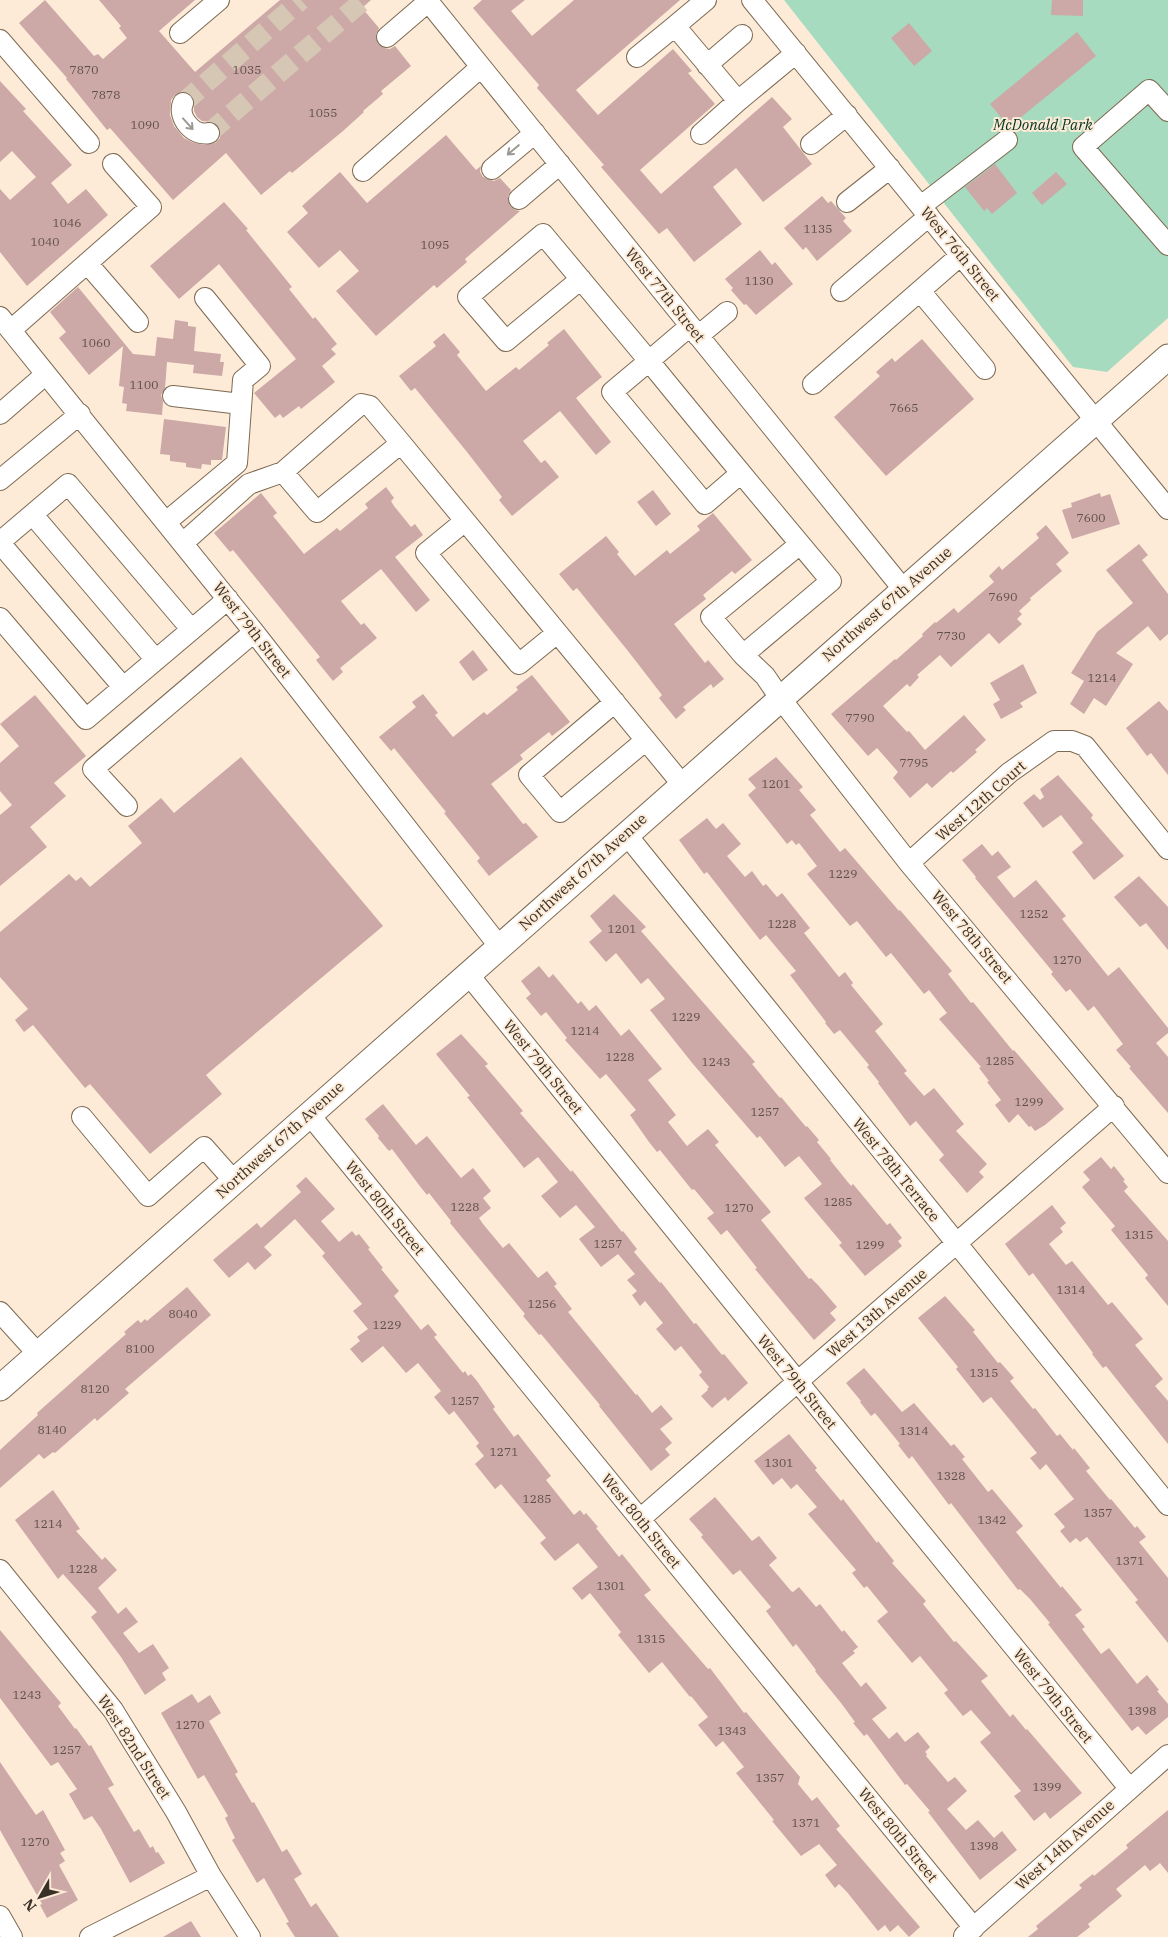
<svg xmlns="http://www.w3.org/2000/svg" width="1168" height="1937" font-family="'IBM Plex Serif',serif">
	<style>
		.green { fill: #a7dbbf }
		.building { fill: #cca8a7; fill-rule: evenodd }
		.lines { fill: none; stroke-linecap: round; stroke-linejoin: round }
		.minor-tunnel { stroke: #d6c6b4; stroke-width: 20; stroke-dasharray: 20 10; stroke-linecap: butt }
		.minor-casing { stroke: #7d6a53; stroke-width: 22 }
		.major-casing { stroke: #7d6a53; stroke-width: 27 }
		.minor { stroke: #fff; stroke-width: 20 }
		.major { stroke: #fff; stroke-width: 25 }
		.oneway { stroke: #9c9893 }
		.labels { text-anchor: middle; stroke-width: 4; stroke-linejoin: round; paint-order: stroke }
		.number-label { font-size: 12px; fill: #5e4f47 }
		.park-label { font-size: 15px; font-style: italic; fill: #003420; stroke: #fdebd7 }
		.street-label { font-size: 15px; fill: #393127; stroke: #fdebd7 }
	</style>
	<rect width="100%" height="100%" fill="#fdebd7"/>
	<path class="green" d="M784,0H1168V318L1107,372L1073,367Z"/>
	<path class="building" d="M45,0L94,56L98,54L103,59L127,38L119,28L121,26L99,0H195L159,31L195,72L280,0H371L362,8L379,28L376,34L378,44L384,48L390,49L395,46L411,66L381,91L383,94L363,111L364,112L343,131L292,173L290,171L261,195L226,153L173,200L110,128L107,130L66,79L67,78L19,23ZM185,91L191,94L194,99V111L197,117L202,121L214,122L219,127L220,138L215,143L204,145L192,142L184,138L174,126L170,115L171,100L175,95Z
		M482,0H525L511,11L532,36L574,0H680L576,90L598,115L673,49L692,71L688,73L715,104L640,170L661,194L772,97L792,119L783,127L812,164L763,202L736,168L713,187L742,224L694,262L667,228L659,234L601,167L604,165L537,88L539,85L473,8Z
		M1052,0H1083V16L1051,15Z
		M909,23L932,51L914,66L891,38Z
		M1077,32L1096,56L1009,127L990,104Z
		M0,81L26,109L23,111L72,165L51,183L68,204L86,189L108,215L27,286L0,252V189L10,200L36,177L12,151L0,162Z
		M446,135L476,170L481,166L480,172L483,177L494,181L500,178L511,190L508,196L510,206L515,210L520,211L465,259L467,262L437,288L434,285L376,336L336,291L359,271L340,250L319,268L287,232L308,213L302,206L340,172L367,203Z
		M995,164L1017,193L992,214L987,208L984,211L965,187Z
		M1056,172L1067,184L1042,205L1032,193Z
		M822,196L828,203L831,201L846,218L843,221L852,231L817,261L806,247L803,250L784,228Z
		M224,202L248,229L246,230L292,287L289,289L313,319L315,317L337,344L331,349L336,354L322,366L335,382L301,409L299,406L283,418L280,414L275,418L254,393L296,359L219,264L179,299L150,266Z
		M760,250L772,265L775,262L793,284L756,315L746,304L744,305L731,290L733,288L725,279Z
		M78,287L133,354L155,356L157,337L173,339L175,320L188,322V326L196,327L194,351L221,354L220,362H224L222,376L193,373L194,365L167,362L165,388L161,395L163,402L162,415L126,411L127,404L122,403L124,387L119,386L123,346L89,375L59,338L66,332L50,312Z
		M564,329L602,377L576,398L611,442L596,455L560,411L523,441L541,463L545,460L559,477L512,516L499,500L502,497L467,452L415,388L411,391L399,376L436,346L433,342L444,333L460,352L457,355L486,391L516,367L519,370L549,345L547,343Z
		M922,339L974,399L886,476L834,417L880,376L876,372L892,358L895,362Z
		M164,419L226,427L222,460H211V465L202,464L201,469L186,467V463L170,461V455L160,454Z
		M386,487L394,498L391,501L394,506L411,527L415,524L423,535L395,557L430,600L416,612L381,569L341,601L361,625L364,623L377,638L340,668L343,672L333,681L316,660L320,657L233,550L230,552L214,533L261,493L277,513L273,516L304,554L337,528L340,531L368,508L365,504Z
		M653,490L671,514L656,526L637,502Z
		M1100,493L1101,497L1110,494L1120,524L1072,539L1062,510L1072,507L1071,503Z
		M713,513L752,560L735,574L732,571L703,595L706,599L674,624L705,663L708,660L724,679L713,688L711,684L683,707L686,710L676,719L659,698L662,695L628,651L577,588L573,591L559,574L606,536L619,552L617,554L635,576L667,550L670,554L700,530L697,526Z
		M1046,525L1069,553L1056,564L1062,571L1030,598L1031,600L1019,611L1022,614L1017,619L1022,624L999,644L989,633L951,667L940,655L917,675L919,677L910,687L907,684L883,706L907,732L909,731L925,750L964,715L986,740L975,750L977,752L953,773L951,771L932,788L927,783L910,798L893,778L898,772L877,748L868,756L831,714L895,659L896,660L923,636L922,634L935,622L936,623L954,608L958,613L994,582L989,576L999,566L1002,570L1039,538L1036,534Z
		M1139,544L1148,555L1142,560L1168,594V634L1160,641L1148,626L1116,653L1133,664L1106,706L1094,698L1084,714L1070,704L1084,681L1071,673L1097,632L1133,603L1106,570Z
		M473,650L488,670L473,681L459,662Z
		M1023,664L1037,693L1020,703L1023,707L1001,719L993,704L1000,700L990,683Z
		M532,675L570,722L552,736L549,732L520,755L523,759L491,784L523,824L526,823L538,837L489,876L477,861L480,858L444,813L446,812L394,748L391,751L379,737L416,707L412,702L423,694L438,713L435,715L453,737L484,712L487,715L518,690L516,687Z
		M35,695L86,756L54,783L66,796L30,827L47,847L0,886V815L12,805L0,791V763L19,746L0,724Z
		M1159,701L1168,711V775L1151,753L1147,756L1126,728Z
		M241,757L383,926L206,1075L222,1094L150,1154L90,1084L85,1088L33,1025L24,1032L15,1020L28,1009L0,977V932L69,874L76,881L81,877L90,887L142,843L128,826L161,798L174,813Z
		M776,757L803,787L799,790L816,810L810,815L840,852L845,848L899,911L900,910L952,971L948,974L971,1003L973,1002L1013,1051L1014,1050L1064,1109L1045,1125L1035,1131L1031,1126L1029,1127L1018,1114L1009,1123L995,1105L1001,1100L987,1082L989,1081L979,1068L981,1067L939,1019L947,1013L929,990L924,994L891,953L886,957L857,921L850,926L807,874L817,866L799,843L796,845L792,840L787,844L748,795L756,788L748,779Z
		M1058,775L1093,815L1091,818L1124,856L1094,880L1072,852L1083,843L1061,815L1043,828L1023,803L1034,794L1040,800L1044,797L1040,789Z
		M707,818L716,829L723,823L741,844L727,856L745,877L752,871L763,886L766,884L777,897L782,893L810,928L804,933L839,977L845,972L853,983L851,985L883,1024L875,1031L907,1071L904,1073L924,1096L934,1088L964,1124L956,1131L987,1164L979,1172L984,1177L967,1193L939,1160L944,1155L916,1121L910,1126L878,1083L879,1082L867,1067L869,1065L840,1030L834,1034L825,1023L826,1022L790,975L796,971L766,935L760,940L707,872L704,874L679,840Z
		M982,844L992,856L998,851L1011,867L997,877L1014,898L1036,880L1066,916L1062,919L1108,976L1119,967L1168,1028V1033L1156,1043L1168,1057V1113L1129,1068L1131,1067L1116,1050L1123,1044L1094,1006L1088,1011L1070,989L1066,992L1051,974L1053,972L975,878L976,877L962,860Z
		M1139,876L1168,907V950L1146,923L1140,927L1114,897Z
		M614,894L646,927L641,931L755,1062L752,1064L780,1098L781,1097L806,1127L807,1126L819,1140L817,1142L831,1159L830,1160L851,1186L853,1184L887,1225L890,1223L902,1238L898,1241L902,1246L865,1276L839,1245L842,1243L804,1198L822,1184L799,1156L785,1167L760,1136L757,1138L693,1064L650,1010L665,999L648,978L641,984L616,953L606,962L589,942L602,931L590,916Z
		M539,966L549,978L553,974L578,1004L581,1001L589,1011L596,1005L621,1036L629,1029L662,1069L648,1080L676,1115L668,1122L687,1146L708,1129L719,1142L715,1145L771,1212L761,1220L809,1279L811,1278L818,1285L837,1307L830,1313L836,1320L814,1340L755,1269L757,1268L727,1230L721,1235L707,1218L714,1213L694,1189L692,1190L660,1150L657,1152L649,1142L630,1115L636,1110L606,1074L600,1079L565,1040L567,1038L546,1012L541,1016L526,998L531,994L521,981Z
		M461,1034L488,1064L485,1066L523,1111L520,1113L571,1172L572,1170L622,1232L623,1231L637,1249L634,1252L660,1283L661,1282L694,1324L696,1323L722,1355L724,1354L748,1383L728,1401L725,1397L712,1408L701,1396L708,1390L707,1389L709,1387L699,1375L702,1372L681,1346L675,1351L656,1329L663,1323L645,1301L640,1306L632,1295L637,1291L627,1280L635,1274L618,1254L601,1267L579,1239L595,1227L576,1205L560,1218L541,1196L558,1182L538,1157L524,1168L467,1097L470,1096L436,1054Z
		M383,1104L416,1145L427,1136L461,1178L473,1168L491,1191L483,1198L491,1208L479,1218L483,1224L503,1248L509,1243L538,1278L547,1271L557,1284L554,1286L572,1309L568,1312L636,1395L637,1394L652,1413L661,1405L673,1419L660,1429L672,1443L665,1449L670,1455L651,1471L599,1406L600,1405L541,1334L539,1335L523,1316L525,1314L450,1223L451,1221L429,1193L427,1195L419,1185L392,1149L389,1151L378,1138L379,1136L365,1119Z
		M1101,1157L1111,1169L1114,1166L1125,1180L1123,1181L1128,1187L1124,1191L1168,1241V1306L1145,1278L1148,1275L1111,1230L1115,1226L1082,1187L1090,1180L1083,1172Z
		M306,1177L335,1209L321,1221L339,1242L352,1231L356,1236L359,1234L370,1248L368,1249L383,1268L381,1269L399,1291L394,1296L421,1330L428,1324L437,1335L434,1337L463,1373L465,1371L468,1376L471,1374L477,1381L495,1407L493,1409L514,1437L518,1434L551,1476L546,1480L574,1515L580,1510L584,1515L586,1513L598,1527L596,1528L619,1557L622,1554L651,1590L644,1595L708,1669L710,1668L744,1713L746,1712L800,1777L798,1784L812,1801L817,1797L840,1826L836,1829L920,1927L909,1937L898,1925L890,1932L885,1925L878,1931L847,1892L839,1884L835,1888L825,1875L837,1865L819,1844L801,1856L772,1821L774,1820L736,1773L744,1767L723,1741L716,1747L698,1725L708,1717L691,1696L690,1697L662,1662L649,1673L618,1635L621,1632L590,1593L582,1600L572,1588L598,1567L578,1543L555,1561L540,1543L546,1538L501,1484L495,1489L475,1464L484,1456L476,1446L479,1443L454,1411L449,1415L434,1397L441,1391L418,1363L406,1373L383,1346L362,1363L350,1349L360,1341L357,1337L368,1329L353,1311L362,1304L322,1256L325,1253L295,1219L264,1247L272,1255L255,1270L248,1262L229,1278L213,1260L257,1223L261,1228L301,1192L296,1186Z
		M1052,1205L1066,1223L1060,1228L1063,1232L1049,1244L1066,1265L1072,1261L1108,1305L1112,1302L1143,1339L1135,1345L1163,1379L1155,1386L1168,1401V1444L1106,1366L1103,1368L1092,1354L1093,1353L1033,1273L1029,1276L1005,1244Z
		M187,1287L211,1315L125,1389L129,1393L97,1421L95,1418L55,1453L53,1452L44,1459L39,1454L0,1488V1450L38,1415L37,1413L126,1334L124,1332L138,1320L141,1323L145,1319L147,1321Z
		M945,1296L975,1330L973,1332L998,1363L1000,1362L1014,1378L1010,1381L1033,1409L1035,1408L1057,1436L1060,1434L1073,1450L1074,1448L1090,1468L1086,1471L1110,1500L1111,1499L1135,1528L1137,1526L1146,1537L1139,1542L1168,1578V1643L1135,1602L1138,1600L1087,1537L1080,1542L1076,1538L1070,1543L1060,1531L1065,1527L1054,1514L1074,1499L1046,1464L1040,1470L1030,1458L1037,1453L991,1397L983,1403L956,1369L958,1367L918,1318Z
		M864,1368L902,1412L914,1403L951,1446L954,1444L965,1457L962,1459L988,1492L992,1489L1023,1526L1016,1532L1061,1588L1062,1586L1082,1610L1075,1615L1085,1627L1082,1629L1101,1654L1109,1648L1137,1684L1147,1675L1159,1690L1157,1691L1168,1704V1717L1146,1735L1138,1726L1132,1731L1048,1624L1050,1623L1030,1599L1020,1589L1018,1590L951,1503L949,1505L912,1456L909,1459L898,1445L900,1444L875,1413L871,1416L860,1402L861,1401L846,1383Z
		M789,1434L817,1468L815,1470L841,1501L843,1499L877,1543L878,1541L894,1561L892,1563L926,1601L923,1604L954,1642L956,1641L988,1676L981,1681L1010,1717L1013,1714L1026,1730L1027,1729L1082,1793L1050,1819L1045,1812L1034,1821L1014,1796L1021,1791L980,1742L991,1733L971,1710L963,1716L944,1693L948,1690L920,1656L912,1663L877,1621L888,1612L867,1586L864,1588L852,1573L856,1570L808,1514L817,1507L797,1484L791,1489L782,1478L773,1485L754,1461Z
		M53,1490L80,1529L76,1531L102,1560L105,1557L117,1570L98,1588L118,1614L126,1607L138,1622L123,1633L139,1653L153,1644L169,1668L162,1673L166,1680L145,1695L121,1657L91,1617L97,1612L63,1574L58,1579L15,1520Z
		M715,1497L752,1541L759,1536L777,1558L769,1565L791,1591L793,1592L799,1587L816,1607L820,1604L842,1632L844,1630L858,1647L853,1651L855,1653L842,1663L861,1687L866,1682L887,1708L872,1719L889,1739L897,1732L905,1742L918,1732L930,1747L925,1752L927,1754L926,1756L948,1782L955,1777L967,1791L947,1809L966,1830L978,1820L994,1838L1002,1831L1017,1850L980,1880L928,1812L930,1811L907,1784L905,1785L867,1734L864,1736L853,1723L855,1722L841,1703L815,1671L816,1670L796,1644L793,1647L766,1611L771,1607L740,1570L733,1575L701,1537L703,1535L689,1519Z
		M0,1630L61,1703L58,1706L75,1729L76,1728L89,1746L91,1745L114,1785L108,1788L134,1832L139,1829L150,1848L153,1846L156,1853L158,1852L165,1863L130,1883L101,1829L92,1816L84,1820L69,1794L77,1789L58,1762L51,1766L0,1698Z
		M192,1694L198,1703L210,1695L221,1713L209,1721L238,1772L235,1774L252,1803L254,1802L282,1852L287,1849L302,1874L294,1879L311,1907L316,1903L339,1937H295L286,1923L289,1922L264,1878L257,1883L232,1840L235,1838L225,1818L228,1816L204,1775L198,1779L161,1713Z
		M0,1762L36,1815L43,1810L65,1850L60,1853L65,1861L59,1865L78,1900L47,1918L40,1905L42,1904L0,1830Z
		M1168,1810V1873L1160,1863L1150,1871L1145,1865L1116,1889L1122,1896L1088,1924L1090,1927L1077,1937H1028L1038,1929L1036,1926L1082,1888L1079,1885L1093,1874L1094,1876L1128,1848L1126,1845Z
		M191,1921L201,1937H163Z"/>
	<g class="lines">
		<path class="minor-tunnel" d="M183,103L301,0
			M209,133L364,0"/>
		<g class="minor-casing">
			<path id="minor" d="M427,0L903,589
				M706,0L675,26L738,101L796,53
				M752,0L1168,509
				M180,33L219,0
				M387,37L429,1
				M0,40L89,143
				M637,57L675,26
				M707,65L742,35
				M183,103C177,117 193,137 209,133
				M1168,111L1149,90L1083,147L1168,245
				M701,134L738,101
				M811,144L847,115
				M492,169L535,133
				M363,171L481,67
				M519,199L560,164
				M847,202L890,168
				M921,206L1007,140
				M87,263L138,322
				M581,279L506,341L468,297L543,234L649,361L690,326
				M841,291L929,216
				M920,291L985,369
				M0,317L254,632L499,946
				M11,330L151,207L113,164
				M698,336L727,312
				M813,384L961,255
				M173,396L241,404
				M0,414L46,374
				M401,443L317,512L283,472L361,404L370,406L401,443L682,784
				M741,473L705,504L612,392L649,361C709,435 770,508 831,581L743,655L711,617L800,544
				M0,480L80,414
				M33,515L156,660
				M465,521L426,553L519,664L557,633
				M166,522L237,463L243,380L260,366L205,298
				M0,542L68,484L191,629
				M0,543L123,687
				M183,543L249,484L283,472
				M0,618L86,719L228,599
				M743,655L765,676L780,698L909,863L1168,1173
				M615,702L529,775L560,812L646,740
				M127,806L93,769L254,632
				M626,834L1168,1505
				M909,863L1009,773L1054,741H1072L1085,746L1168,849
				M468,974L798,1382L1129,1788
				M309,1114L974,1928
				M82,1117L148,1196L204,1147L234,1181
				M0,1312L38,1354
				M640,1519L1114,1106
				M0,1570L113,1710L176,1812L211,1876L250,1937
				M0,1916L12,1937
				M964,1936L1168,1755
				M90,1937L211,1876"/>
		</g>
		<g class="major-casing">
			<path id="major" d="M0,1388L1168,357"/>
		</g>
		<use href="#minor" class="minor"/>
		<use href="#major" class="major"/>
	</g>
	<defs><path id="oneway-shaft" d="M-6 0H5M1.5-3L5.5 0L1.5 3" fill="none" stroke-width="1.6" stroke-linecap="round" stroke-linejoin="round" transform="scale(1.25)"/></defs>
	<g class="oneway">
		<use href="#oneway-shaft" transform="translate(188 124) rotate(48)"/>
		<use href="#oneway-shaft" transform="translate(513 150) rotate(140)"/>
	</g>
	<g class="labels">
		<g class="number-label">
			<text x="84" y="74">7870</text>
			<text x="247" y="74">1035</text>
			<text x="106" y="99">7878</text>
			<text x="323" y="117">1055</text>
			<text x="145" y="129">1090</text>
			<text x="67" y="227">1046</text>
			<text x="818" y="233">1135</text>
			<text x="45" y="246">1040</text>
			<text x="435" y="249">1095</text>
			<text x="759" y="285">1130</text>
			<text x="96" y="347">1060</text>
			<text x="144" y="389">1100</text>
			<text x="904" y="412">7665</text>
			<text x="1091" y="522">7600</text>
			<text x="1003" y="601">7690</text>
			<text x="951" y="640">7730</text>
			<text x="1102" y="682">1214</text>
			<text x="860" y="722">7790</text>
			<text x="914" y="767">7795</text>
			<text x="776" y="788">1201</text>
			<text x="843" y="878">1229</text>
			<text x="1034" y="918">1252</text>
			<text x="782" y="928">1228</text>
			<text x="622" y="933">1201</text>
			<text x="1067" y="964">1270</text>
			<text x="686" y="1021">1229</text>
			<text x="585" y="1035">1214</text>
			<text x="620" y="1061">1228</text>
			<text x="1000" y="1065">1285</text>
			<text x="716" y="1066">1243</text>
			<text x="1029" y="1106">1299</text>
			<text x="765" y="1116">1257</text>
			<text x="838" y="1206">1285</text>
			<text x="465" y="1211">1228</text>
			<text x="739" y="1212">1270</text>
			<text x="1139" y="1239">1315</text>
			<text x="608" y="1248">1257</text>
			<text x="870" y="1249">1299</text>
			<text x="1071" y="1294">1314</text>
			<text x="542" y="1308">1256</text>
			<text x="183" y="1318">8040</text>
			<text x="387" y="1329">1229</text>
			<text x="140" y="1353">8100</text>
			<text x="984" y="1377">1315</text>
			<text x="95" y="1393">8120</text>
			<text x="465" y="1405">1257</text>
			<text x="52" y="1434">8140</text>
			<text x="914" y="1435">1314</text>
			<text x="504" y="1456">1271</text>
			<text x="779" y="1467">1301</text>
			<text x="951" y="1480">1328</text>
			<text x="537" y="1503">1285</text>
			<text x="1098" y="1517">1357</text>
			<text x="992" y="1524">1342</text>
			<text x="48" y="1528">1214</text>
			<text x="1130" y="1565">1371</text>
			<text x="83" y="1573">1228</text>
			<text x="611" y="1590">1301</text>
			<text x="651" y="1643">1315</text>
			<text x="27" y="1699">1243</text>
			<text x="1142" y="1715">1398</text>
			<text x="190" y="1729">1270</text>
			<text x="732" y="1735">1343</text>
			<text x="67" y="1754">1257</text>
			<text x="770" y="1782">1357</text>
			<text x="1047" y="1791">1399</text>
			<text x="806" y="1827">1371</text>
			<text x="35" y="1846">1270</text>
			<text x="984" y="1850">1398</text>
		</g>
		<g class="park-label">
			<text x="1043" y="130">McDonald Park</text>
		</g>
		<g class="street-label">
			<text transform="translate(960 254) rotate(51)" y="5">West 76th Street</text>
			<text transform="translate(665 295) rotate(51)" y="5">West 77th Street</text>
			<text transform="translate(887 604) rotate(-41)" y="5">Northwest 67th Avenue</text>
			<text transform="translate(252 630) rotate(52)" y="5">West 79th Street</text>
			<text transform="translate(981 801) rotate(-41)" y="5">West 12th Court</text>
			<text transform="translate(583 872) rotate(-42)" y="5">Northwest 67th Avenue</text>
			<text transform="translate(972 937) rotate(50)" y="5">West 78th Street</text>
			<text transform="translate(543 1067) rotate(51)" y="5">West 79th Street</text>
			<text transform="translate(280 1140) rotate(-42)" y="5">Northwest 67th Avenue</text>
			<text transform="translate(896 1170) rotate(51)" y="5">West 78th Terrace</text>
			<text transform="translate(385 1208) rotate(51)" y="5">West 80th Street</text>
			<text transform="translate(877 1313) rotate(-41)" y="5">West 13th Avenue</text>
			<text transform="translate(797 1382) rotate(51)" y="5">West 79th Street</text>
			<text transform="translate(641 1521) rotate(51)" y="5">West 80th Street</text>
			<text transform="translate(1053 1696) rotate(51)" y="5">West 79th Street</text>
			<text transform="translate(134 1747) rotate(57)" y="5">West 82nd Street</text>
			<text transform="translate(898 1835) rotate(51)" y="5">West 80th Street</text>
			<text transform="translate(1065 1845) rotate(-42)" y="5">West 14th Avenue</text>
		</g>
	</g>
	<g transform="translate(40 1897) rotate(231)" stroke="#fdebd7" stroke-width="4" paint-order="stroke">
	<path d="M0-4L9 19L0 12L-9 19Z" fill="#393127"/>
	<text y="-8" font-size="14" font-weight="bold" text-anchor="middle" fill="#393127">N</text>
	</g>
</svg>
